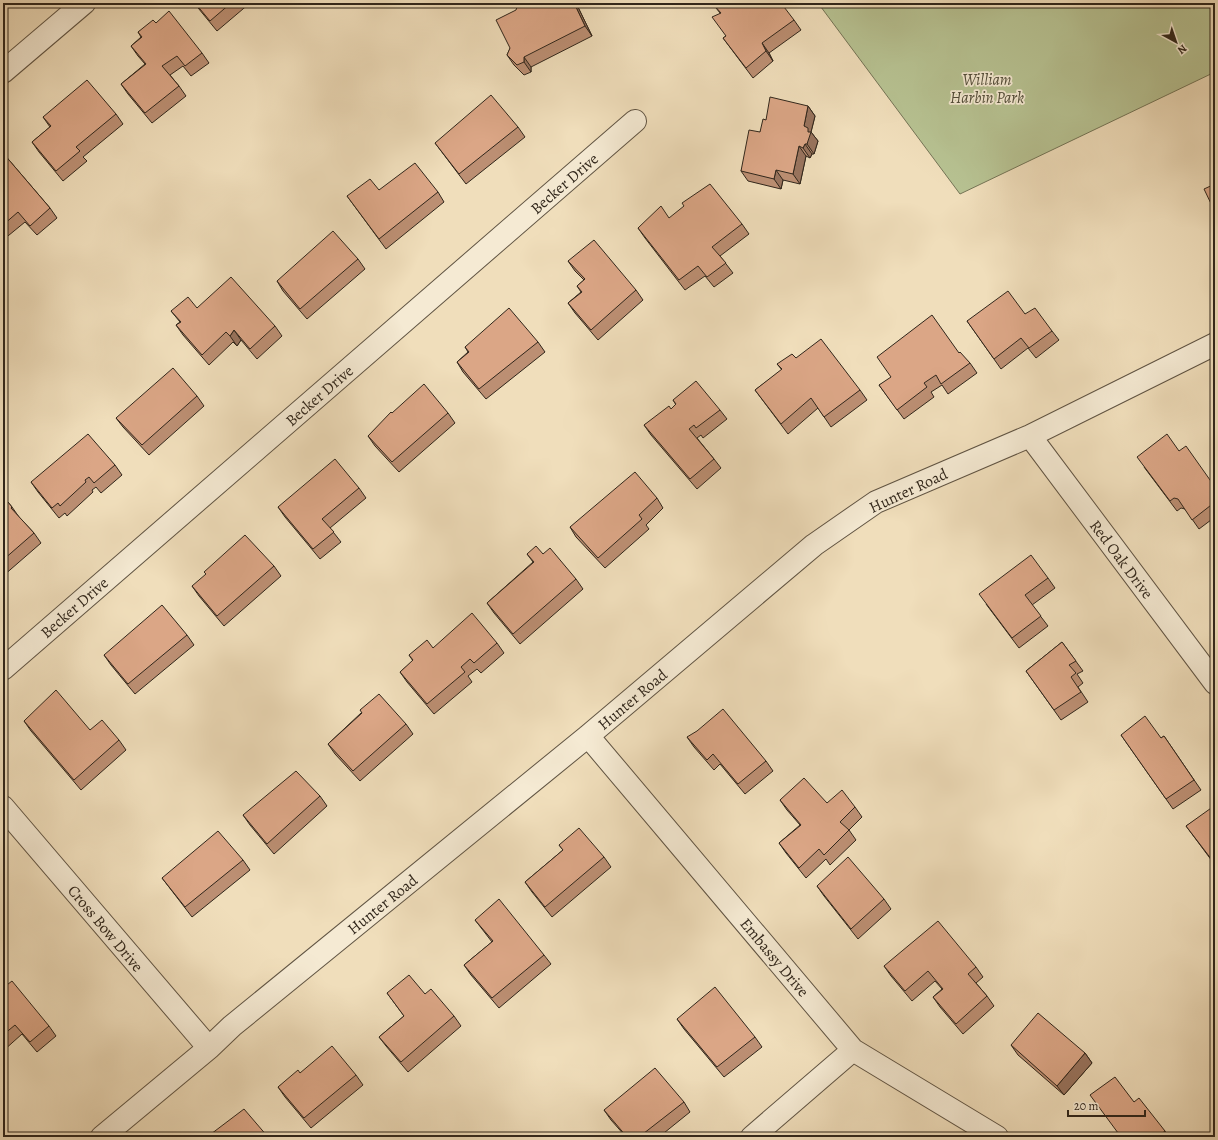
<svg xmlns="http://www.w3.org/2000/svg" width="1218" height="1140" font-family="Alegreya,serif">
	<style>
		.green { fill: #b7c292; stroke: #747456 }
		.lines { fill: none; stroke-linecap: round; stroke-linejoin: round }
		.minor-casing { stroke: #605443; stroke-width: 24 }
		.minor { stroke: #f5ead3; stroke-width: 22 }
		.wall { fill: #bc8f73; stroke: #30261b }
		.shaded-wall { fill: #99745e; stroke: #30261b }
		.building { fill: #dba686; stroke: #30261b }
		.labels { text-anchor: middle; stroke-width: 3.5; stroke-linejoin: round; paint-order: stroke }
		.park-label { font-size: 16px; font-style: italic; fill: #524d39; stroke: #f5ead3 }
		.street-label { font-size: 16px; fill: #30261b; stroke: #f5ead3 }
	</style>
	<rect width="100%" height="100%" fill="#f0debb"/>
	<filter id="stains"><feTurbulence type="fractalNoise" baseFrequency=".005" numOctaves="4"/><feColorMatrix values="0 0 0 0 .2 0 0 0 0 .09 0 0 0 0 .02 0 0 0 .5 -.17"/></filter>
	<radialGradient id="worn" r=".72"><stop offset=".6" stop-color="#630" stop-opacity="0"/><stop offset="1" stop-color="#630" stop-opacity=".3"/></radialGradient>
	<path class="green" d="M818,3H1215V72L960,194Z"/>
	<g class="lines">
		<g class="minor-casing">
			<path id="minor" d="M3,72L84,3
				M1030,436L1215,683
				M3,669L635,121
				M588,736L853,1050L997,1137
				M3,807L209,1048
				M102,1137L209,1048L232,1026L588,736L814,545L876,502L1030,436L1215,344
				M752,1137L853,1050"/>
		</g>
		<use href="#minor" class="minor"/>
	</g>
	<path class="wall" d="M194,3H250L217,31Z
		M534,3H576L592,36L531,67V72L524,75L514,65L507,55L531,4Z
		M602,3H679V7H605Z
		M712,3L794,20L801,30L769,53L773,61L753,78L723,38L726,36L720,13Z
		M156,23L202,53L209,63L191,76L183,66L170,75L179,86L186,96L152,123L128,94L121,84L145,64L138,56L131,46L141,37L138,32Z
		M808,106L815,116L811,132L818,141L814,154H812L810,158L806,156L800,184L783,180L781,189L748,181L741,171L766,120Z
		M116,114L123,124L83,157L87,161L63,181L39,152L32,142L50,127L43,117Z
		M518,127L525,137L466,184L435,143Z
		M3,153L50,208L57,218L37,235L25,222L3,240Z
		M379,190L438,192L444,202L386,249L347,196Z
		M742,224L749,234L720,256L733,273L714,287L705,276L685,290L645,238L638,228Z
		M358,259L365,269L307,319L283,291L277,281Z
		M568,261L636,290L643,300L598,340L575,313L568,303L581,292L577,286L584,280L575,271Z
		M197,308L275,326L282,336L257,359L241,340L237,346L233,342L209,365L183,335L176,325L180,322L171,311Z
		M1025,314L1052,331L1059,340L1036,358L1028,348L1001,369L967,321Z
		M538,342L545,352L486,399L463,372L457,362L468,352L465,347Z
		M959,353L970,363L977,373L948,394L942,385L931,392L934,397L904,419L879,385Z
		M777,364L860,390L867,400L831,427L818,408L788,434L755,390L782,370Z
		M197,396L204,406L149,455L123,427L116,418Z
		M673,400L720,410L727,419L703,438L701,435L697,438L714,459L721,468L697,489L651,435L644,425L671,409L676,405Z
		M392,413H448L455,423L399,472L375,446L368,436Z
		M1179,451L1215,487V517L1199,529L1185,509L1181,508L1177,511L1144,467Z
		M115,465L122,475L101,493L96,487L92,490L93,492L67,516L65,513L59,518L38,492L31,482Z
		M359,488L366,498L330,528L341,542L320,559L285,517L278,507Z
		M3,496L12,507L19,517L34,533L41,543L3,576Z
		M657,498L663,508L646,525L649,529L605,568L576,537L570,527Z
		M527,554H543L576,579L583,589L520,644L494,613L487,603L533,562Z
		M274,566L281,576L224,626L199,596L192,586Z
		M1048,578L1055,588L1032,605L1048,626L1019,648L986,604Z
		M187,635L194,645L135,694L111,665L104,655Z
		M1062,642L1083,671L1077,674L1083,683L1078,687L1088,702L1061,720L1026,671Z
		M497,643L504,653L481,673L477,669L468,676L472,682L434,714L407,682L400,672L413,661L409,655L433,648Z
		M361,713L406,724L413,734L360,781L335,754L328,744Z
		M24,721L90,730L119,740L126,750L81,790L31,731Z
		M1121,735L1161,738L1164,736L1201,790L1173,809Z
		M687,737L766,761L773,771L745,794L720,764L714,770L694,747Z
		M320,796L327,806L274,854L250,825L243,815Z
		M780,800L827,803L855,807L862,817L849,830L856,840L830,865L826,859L806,878L786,853L779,843L800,825L787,810Z
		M1215,808V865L1186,826Z
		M559,845L604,857L611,867L552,917L532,892L525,882L563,850Z
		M243,860L250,870L192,917L162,878Z
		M817,886L884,899L891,909L858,939L824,896Z
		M475,920L544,955L551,964L499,1008L471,975L464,965L492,942L482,929Z
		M884,966L976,967L983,977L976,983L987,996L994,1006L963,1034L940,1007L933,997L942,989L935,981L912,1001L891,976Z
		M3,988L49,1026L56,1036L37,1052L22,1034L3,1051Z
		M387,993L425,994L454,1016L461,1026L408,1072L386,1046L379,1037L404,1016Z
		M677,1019L755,1037L762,1047L724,1077L684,1029Z
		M1011,1045L1085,1053L1092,1063L1064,1095L1018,1055Z
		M300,1073L356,1075L363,1085L311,1128L285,1097L278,1087Z
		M684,1102L690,1112L659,1137H626L611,1120L604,1110Z
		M1134,1102L1165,1131L1169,1137H1120Z"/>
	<path class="shaded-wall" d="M574,3H576L592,36L585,26Z
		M676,3H679V7Z
		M762,43L769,53L773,61L766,51Z
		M524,57L531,67V72L524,62Z
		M808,106L815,116L811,132L818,141L814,154L807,144L804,126Z
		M805,144L812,154L810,158L803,148Z
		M799,146L806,156L800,184L793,174Z
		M776,170L783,180L781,189L774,179Z
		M234,330L241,340L237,346L230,336Z
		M1085,1053L1092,1063L1064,1095L1057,1086Z"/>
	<path class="building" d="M195,3H231L210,21Z
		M524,3H528L531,4L534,3H574L585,26L524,57V62L517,65L507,55L510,48L496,20L516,10L517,7Z
		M712,3H781L794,20L762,43L766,51L746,68L723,38L726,36L712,17L721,13Z
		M169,11L202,53L185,66L177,56L162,66L179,86L145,113L121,84L146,64L131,46L142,37L138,32L153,20L156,23Z
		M87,80L116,114L76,147L80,151L56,171L32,142L51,126L43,117Z
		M491,95L518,127L459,174L435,143Z
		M770,97L808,106L804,126L808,128V132H811L807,144H805L803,148L799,146L793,174L776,170L774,179L741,171L749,130L760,132L763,119L766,120Z
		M3,153L50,208L30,226L18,212L3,225Z
		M415,163L438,192L379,239L347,196L370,179L379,190Z
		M710,184L742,224L712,247L726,263L707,277L698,266L679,280L638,228L661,206L669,218L684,206L682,203Z
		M1215,184V212L1204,189Z
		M333,231L358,259L300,309L277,281Z
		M594,240L636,290L591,330L568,303L582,292L577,286L585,279L568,261Z
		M231,277L275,326L250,349L234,330L230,336L226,332L202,355L176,325L181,322L171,311L188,297L197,308Z
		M1008,291L1025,314L1035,308L1052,331L1029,348L1021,338L994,359L967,321Z
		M509,308L538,342L479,389L457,362L469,352L465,347Z
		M932,315L959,353L960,352L970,363L941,384L936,375L924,383L927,387L897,410L879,385L891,377L877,357Z
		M821,339L860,390L824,417L811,398L781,424L755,390L782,369L777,364L792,354L796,358Z
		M173,368L197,396L142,445L116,418Z
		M696,381L720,410L696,428L694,425L689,429L714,459L690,479L644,425L669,406L671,409L676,404L673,400Z
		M424,384L448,413L392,462L368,436L391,412L392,413Z
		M88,434L115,465L94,483L89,477L85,480L86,482L60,506L58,503L52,508L31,482Z
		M1167,434L1179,451L1186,446L1215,487V502L1192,520L1178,499L1174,498L1170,501L1137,457Z
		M335,459L359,488L322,519L334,532L313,549L278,507Z
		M635,472L657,498L639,515L642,519L598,558L570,527Z
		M3,496L12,507L11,508L34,533L3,560Z
		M245,535L274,566L217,616L192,586L206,574L204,572Z
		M536,546L543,554L550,548L576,579L513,634L487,603L534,562L527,554Z
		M1031,555L1048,578L1025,595L1041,616L1012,638L979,594Z
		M162,605L187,635L128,684L104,655Z
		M472,613L497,643L474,663L470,659L461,667L465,672L427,704L400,672L413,660L409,655L427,640L433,648Z
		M1062,642L1076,661L1069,665L1076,673L1071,677L1081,692L1054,710L1026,671Z
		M56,690L90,730L102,720L119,740L74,780L24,721Z
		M379,694L406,724L353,771L328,744L362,713L360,710Z
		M723,709L766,761L738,784L713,754L707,760L687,737L697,731Z
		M1145,716L1161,738L1164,736L1194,780L1166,799L1121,735Z
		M296,771L320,796L267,844L243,815Z
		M804,778L827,803L842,790L855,807L840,822L849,830L824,855L819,849L799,868L779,843L801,825L780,800Z
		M1214,806L1215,808V864L1186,826Z
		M579,828L604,857L545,907L525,882L563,850L559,845Z
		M218,831L243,860L185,907L162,878Z
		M848,857L884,899L851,929L817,886Z
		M499,899L544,955L492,998L464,965L493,941L475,920Z
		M938,921L976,967L968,974L987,996L956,1024L933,997L943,989L928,971L905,991L884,966Z
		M409,975L425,994L431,989L454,1016L401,1062L379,1037L404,1016L387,993Z
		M12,981L49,1026L30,1042L15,1025L3,1035V988Z
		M715,987L755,1037L717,1067L677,1019Z
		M1038,1013L1085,1053L1057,1086L1011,1045Z
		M332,1046L356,1075L304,1118L278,1087L298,1070L300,1073Z
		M655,1068L684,1102L639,1137H627L604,1110Z
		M1115,1077L1134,1102L1139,1098L1165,1131L1157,1137H1121L1090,1095Z
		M244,1109L268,1137H207Z"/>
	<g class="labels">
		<g class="park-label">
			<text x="987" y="85">William<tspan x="987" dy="18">Harbin Park</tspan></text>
		</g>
		<g class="street-label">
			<text transform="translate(564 183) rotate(-41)" y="6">Becker Drive</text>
			<text transform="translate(319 395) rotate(-41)" y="6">Becker Drive</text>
			<text transform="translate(908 490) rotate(-25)" y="6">Hunter Road</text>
			<text transform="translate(1122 559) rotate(53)" y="6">Red Oak Drive</text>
			<text transform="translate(74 607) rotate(-41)" y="6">Becker Drive</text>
			<text transform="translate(632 699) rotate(-40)" y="6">Hunter Road</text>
			<text transform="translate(382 904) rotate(-39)" y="6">Hunter Road</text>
			<text transform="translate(106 928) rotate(50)" y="6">Cross Bow Drive</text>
			<text transform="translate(775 957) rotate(50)" y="6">Embassy Drive</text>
		</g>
	</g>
	<rect width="1218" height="1140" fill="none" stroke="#f0debb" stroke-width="16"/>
	<rect x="4" y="4" width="1210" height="1132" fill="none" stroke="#30261b" stroke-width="2"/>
	<rect x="8" y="8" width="1202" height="1124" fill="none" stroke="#30261b"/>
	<g transform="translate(1176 42) rotate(140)" stroke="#f5ead3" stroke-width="3" paint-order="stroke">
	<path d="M0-3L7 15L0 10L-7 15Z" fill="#30261b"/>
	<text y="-6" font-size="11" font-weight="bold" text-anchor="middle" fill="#30261b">N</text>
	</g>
	<path d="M1068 1110v6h77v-6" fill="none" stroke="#30261b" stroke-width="2"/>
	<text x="1074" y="1110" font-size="12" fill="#30261b" stroke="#f5ead3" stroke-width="3" paint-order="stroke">20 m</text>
	<rect width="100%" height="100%" filter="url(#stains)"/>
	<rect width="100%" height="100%" fill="url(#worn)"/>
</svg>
